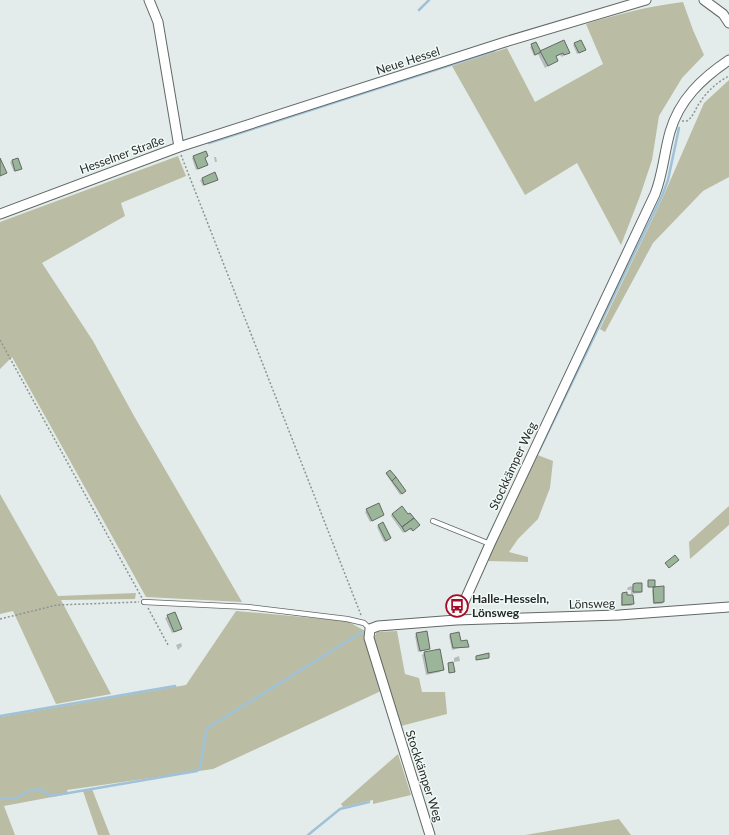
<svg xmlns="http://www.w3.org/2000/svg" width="729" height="835" font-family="Lato,sans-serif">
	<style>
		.green { fill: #babda4 }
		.shadow { fill: #0003 }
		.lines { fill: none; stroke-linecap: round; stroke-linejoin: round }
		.stream { stroke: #a0c2d9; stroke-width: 2.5 }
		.building { fill: #9ab599; stroke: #646964 }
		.service-casing { stroke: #626967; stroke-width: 6 }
		.minor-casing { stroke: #626967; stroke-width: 11 }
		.path { stroke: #8d9492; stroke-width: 1.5; stroke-dasharray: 2 2; stroke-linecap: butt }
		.service { stroke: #fff; stroke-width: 4.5 }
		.minor { stroke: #fff; stroke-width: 9 }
		.labels { text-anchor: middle; stroke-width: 3; stroke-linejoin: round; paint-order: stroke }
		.street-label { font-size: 12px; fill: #272a29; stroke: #f1faf7 }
		.poi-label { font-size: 12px; font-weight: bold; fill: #272a29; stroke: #f1faf7; text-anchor: start }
	</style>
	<rect width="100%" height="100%" fill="#e3ecea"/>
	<path class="green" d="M683,2L693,30L704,55L682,78L659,116L652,160L640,196L621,245L577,163L525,195L452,66L507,48L535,102L603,64L586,24C618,14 650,6 683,2Z
		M729,80V177L703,191L653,243L605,332L600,329L663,197L704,103Z
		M178,156L186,176L121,203L125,216L42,263L93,341L134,416L242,602L146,597L12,357L0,369V222Z
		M535,454L553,461L550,488L538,519L518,539L509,552L528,557V562L486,561Z
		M0,494L58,596L136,593L135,599L61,600L111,694L56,704L13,611L0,614Z
		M729,506V525L690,559L689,542Z
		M236,611L347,621L365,631L381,691L213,769L67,790L68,794L4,806L15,835H0V717L186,685Z
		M397,631L405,674L419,678L422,692H445L447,714L401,726L373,639L377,632Z
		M398,754L411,795L373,804V800L343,807L341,804Z
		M92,789L110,835H98L83,791Z
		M619,819L631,835H525Z"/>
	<path class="shadow" d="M563,41L569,52L562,57L560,55L555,57L557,61L545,68L538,54L534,56L530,47L536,43L540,52Z
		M575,44L583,51L577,54L573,45Z
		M194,157L204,158L207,165L196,170L192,158Z
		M214,157H216L217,162H215Z
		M17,159L20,169L14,172L10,162Z
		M214,174L216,180L203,186L200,180Z
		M390,471L403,493L400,495L386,474Z
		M367,510L383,515L370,522L365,512Z
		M392,514L417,527L411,531L409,529L403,533L391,516Z
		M379,526L388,540L384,542L377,527Z
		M641,584V592L640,593L631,594V590H627L628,587Z
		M654,588L663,602L662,604H653L652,590Z
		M622,594L632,595L633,604L631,606H621V595Z
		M175,613L181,629L172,633L165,618Z
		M417,634L429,649L425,652L443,669L440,672L426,675L422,655L427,650L418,652L415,636Z
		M451,635L460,642L467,646L452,650L449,636Z
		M181,643L182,646L178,650L176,645Z
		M459,656L460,661L454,662V658Z"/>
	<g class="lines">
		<path class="stream" d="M419,10L429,0
			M209,143L494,51
			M539,451L662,196L668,180L679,128
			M0,716L175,686
			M0,798L15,799L28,791L40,789L51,796L197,771L200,767L207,729L211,726L362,632
			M308,835L340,809L369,802"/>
	</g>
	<path class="building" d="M564,40L570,53L564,55L563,53L556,56L558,61L548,66L540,51Z
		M581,40L586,50L579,53L574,43Z
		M536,42L541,52L535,55L531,44Z
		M206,151L208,156L205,158L208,165L198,169L193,156Z
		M0,158L7,173L0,176Z
		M18,158L22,169L15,171L12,160Z
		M215,172L218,180L204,185L202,178Z
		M390,470L396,477L392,481L386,473Z
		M396,477L406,491L402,494L392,481Z
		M379,503L384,515L372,521L366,509Z
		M402,506L408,514L410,513L414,518L402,527L392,514Z
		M414,518L420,525L413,531L411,528L405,532L402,527Z
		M383,522L391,538L386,541L378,525Z
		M675,555L679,560L669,568L665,563Z
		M648,580H655V587H648Z
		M636,583H642V592H633V584Z
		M664,586V602L654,603L653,587Z
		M627,592V595H633L634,604L622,605V593Z
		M175,612L182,629L174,632L167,615Z
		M427,631L430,649L420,651L416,633Z
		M459,632L461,641L467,640L469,647L453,648L450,634Z
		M440,649L444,670L428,673L424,652Z
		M489,653V658L476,660V656Z
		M453,662L455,672L449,673L448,663Z"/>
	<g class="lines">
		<g class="service-casing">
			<path id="service" d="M433,521L490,544
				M144,602L248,607L347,619L364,623L370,629"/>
		</g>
		<g class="minor-casing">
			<path id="minor" d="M149,0L158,22L179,147
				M704,0L723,14L729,23
				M0,214L179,147L505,42L646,0
				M456,620L490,544L655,194C663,174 664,153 670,132C679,100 702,78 729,60
				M430,835L369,638L370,629L378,626L456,620L619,615L729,607"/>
		</g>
		<path class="path" d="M682,121H687C695,115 695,108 701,101C707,91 719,81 729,76
			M181,155L361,615
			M0,340L142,598
			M148,608L168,645
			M0,619L57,605L139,602"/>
		<use href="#service" class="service"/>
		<use href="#minor" class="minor"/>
	</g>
	<defs>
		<g id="bus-ring" transform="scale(1.15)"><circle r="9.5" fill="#f1faf7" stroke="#a60b2b" stroke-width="1.5"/><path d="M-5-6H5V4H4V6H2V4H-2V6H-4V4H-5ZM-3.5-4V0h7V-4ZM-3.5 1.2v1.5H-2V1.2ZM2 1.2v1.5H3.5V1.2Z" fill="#a60b2b"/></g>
	</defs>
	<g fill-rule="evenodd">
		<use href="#bus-ring" x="457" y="606"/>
	</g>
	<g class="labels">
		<g class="street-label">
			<text transform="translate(408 61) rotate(-18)" y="4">Neue Hessel</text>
			<text transform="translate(122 155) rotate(-20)" y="4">Hesselner Straße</text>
			<text transform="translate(513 466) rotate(-65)" y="4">Stockkämper Weg</text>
			<text transform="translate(592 604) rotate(-2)" y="4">Lönsweg</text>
			<text transform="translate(424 776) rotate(72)" y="4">Stockkämper Weg</text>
		</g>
		<g class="poi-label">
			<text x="472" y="603">Halle-Hesseln,<tspan x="472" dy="14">Lönsweg</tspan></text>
		</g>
	</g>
</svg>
